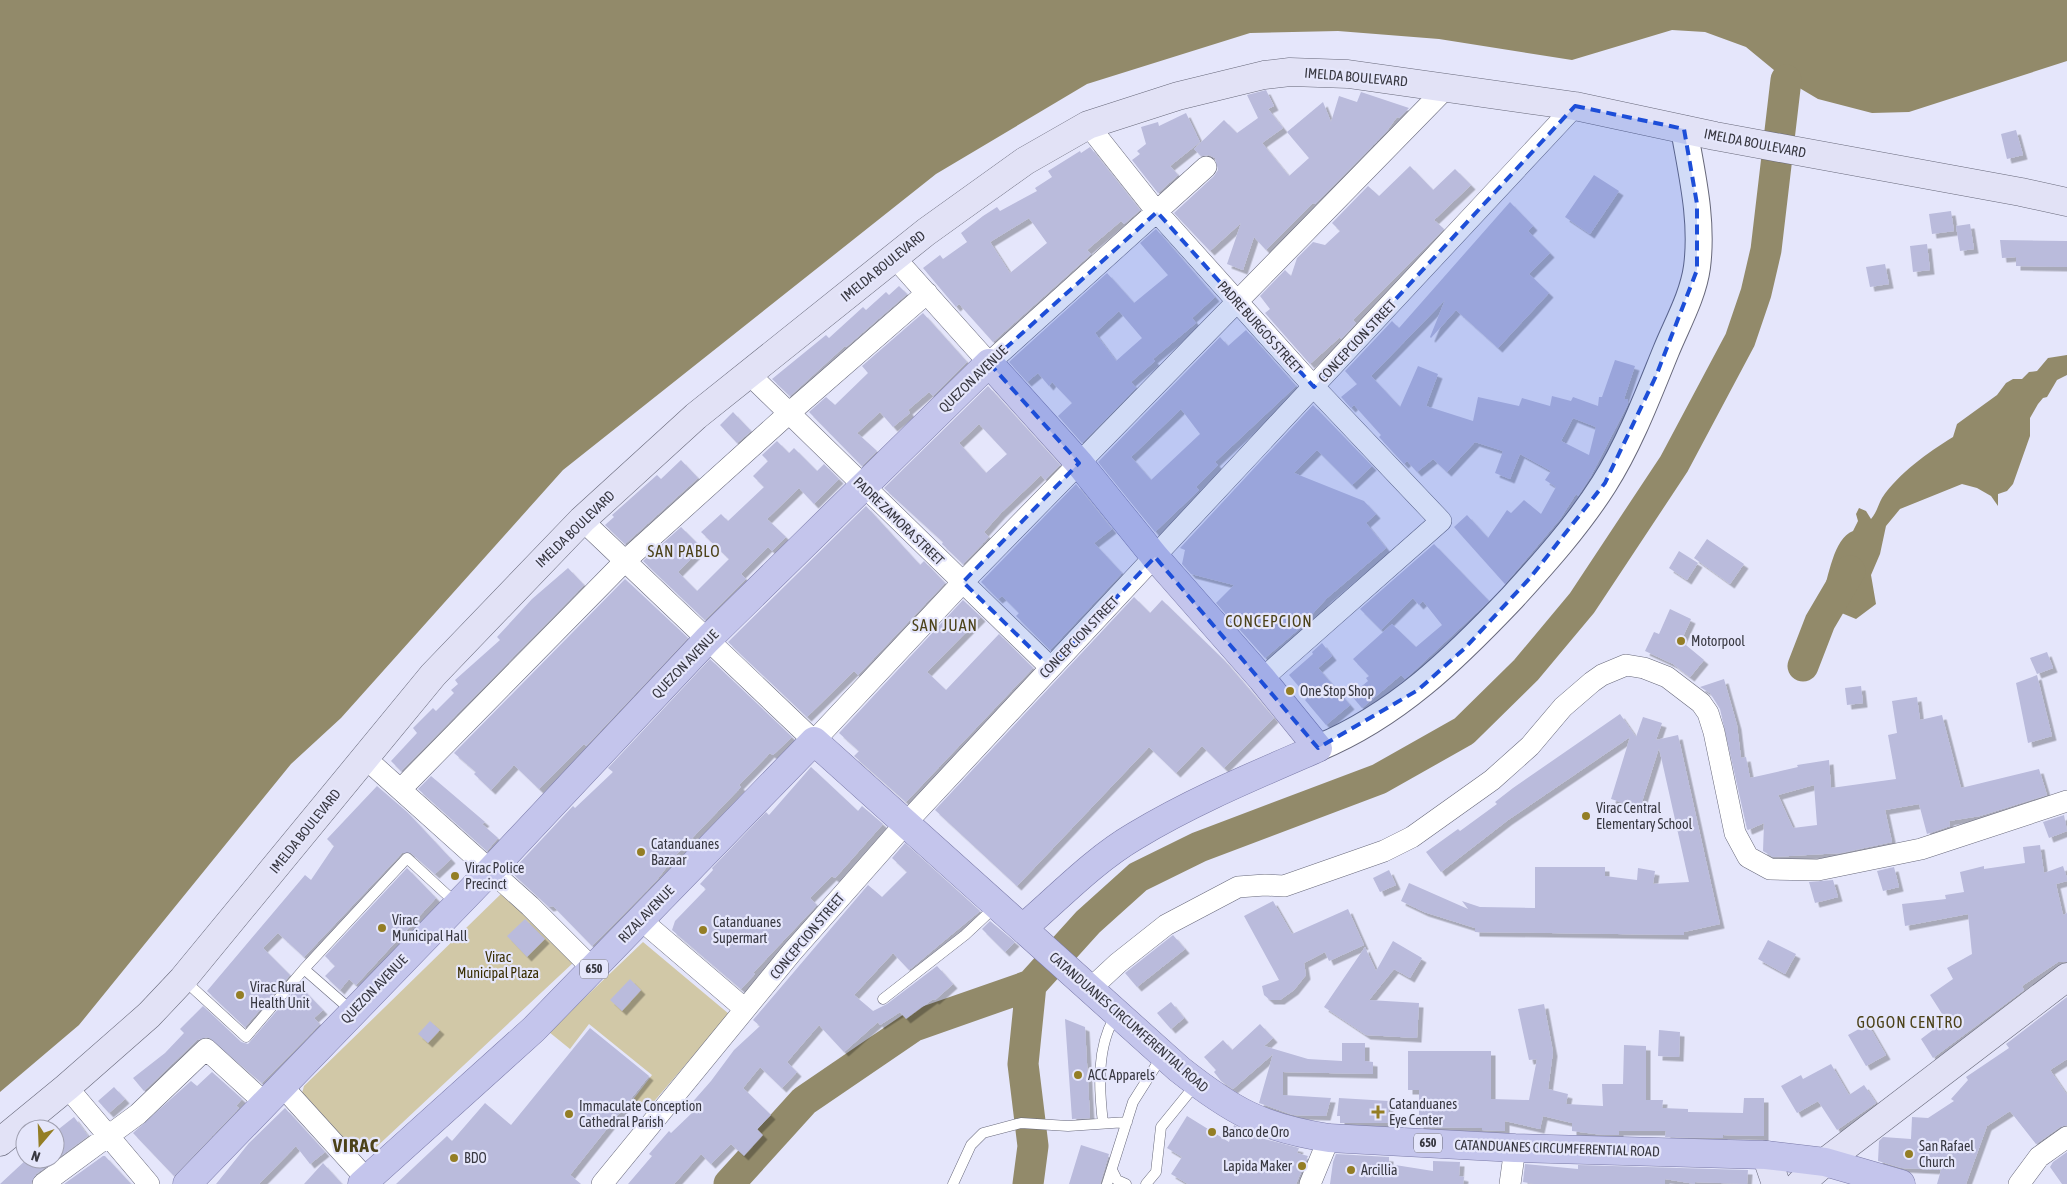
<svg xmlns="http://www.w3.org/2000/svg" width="2067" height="1184" font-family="'Asap Condensed',sans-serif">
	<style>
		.green { fill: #d1c8a7 }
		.water { fill: #928a6a }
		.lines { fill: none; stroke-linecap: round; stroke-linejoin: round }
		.river { stroke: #928a6a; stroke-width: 31 }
		.building { fill: #babbdc; fill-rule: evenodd; filter: url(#shadow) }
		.service-casing { stroke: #67687a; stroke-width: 11 }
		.minor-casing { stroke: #67687a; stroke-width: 22 }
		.tertiary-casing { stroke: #67687a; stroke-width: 28 }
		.secondary-casing { stroke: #67687a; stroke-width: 29 }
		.primary-casing { stroke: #7a7aa8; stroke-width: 29 }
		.service { stroke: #fff; stroke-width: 10 }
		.minor { stroke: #fff; stroke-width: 21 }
		.tertiary { stroke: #fff; stroke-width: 26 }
		.secondary { stroke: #e2e2f6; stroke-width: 28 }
		.primary { stroke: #c4c5ec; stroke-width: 28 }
		.marked { fill: #1d4ed8; fill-opacity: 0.2; stroke: #1d4ed8; stroke-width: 4; stroke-dasharray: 10 6; stroke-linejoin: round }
		.poi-dot { fill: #947e25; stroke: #e5e6fb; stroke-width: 2 }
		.labels { text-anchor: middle; stroke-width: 4.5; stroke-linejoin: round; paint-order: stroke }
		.shield { fill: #e5e6fb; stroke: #6c6c79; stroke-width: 1 }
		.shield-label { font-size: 12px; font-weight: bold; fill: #383841 }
		.street-label { font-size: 14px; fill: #383841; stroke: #e5e6fb }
		.poi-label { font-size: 14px; fill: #383841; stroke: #e5e6fb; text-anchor: start }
		.park-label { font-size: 14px; fill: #382d01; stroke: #e5e6fb }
		.quarter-label { font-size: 16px; letter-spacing: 1px; fill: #4c4219; stroke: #e5e6fb }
		.district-label { font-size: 19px; font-weight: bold; letter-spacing: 1px; fill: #4c4219; stroke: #e5e6fb }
	</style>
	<defs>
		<filter id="shadow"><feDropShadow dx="4.5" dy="4.5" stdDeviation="0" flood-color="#0004"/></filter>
	</defs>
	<rect width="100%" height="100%" fill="#e5e6fb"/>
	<path class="green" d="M505,890L574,962L371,1152L357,1153L302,1093L304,1086Z
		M643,942L729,1014L645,1112L632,1101L652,1075L589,1024L570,1049L549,1032Z"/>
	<path class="water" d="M0,0H2067V61L1909,112L1872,113L1818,99L1786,80L1746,47L1705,32L1672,30L1572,60L1439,39L1338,31L1250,33L1087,84L936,174L563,470L341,718L291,764L79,1025L0,1092Z
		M2067,355V375L2057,380L2047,397L2043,398L2038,404L2030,418V436L2013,484L2007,491L1998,494V506L1991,496L1977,488L1962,484L1900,509L1886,526L1880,554L1871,575L1876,604L1856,619L1827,607L1822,596C1829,577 1833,539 1853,531L1858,521L1856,514L1859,508L1866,511L1871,519C1877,512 1878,505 1882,498C1899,473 1927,453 1953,437L1957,424L1997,395L2006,383L2013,379H2022L2029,372L2037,371L2048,358Z"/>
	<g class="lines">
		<path class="river" d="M1803,666L1820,622L1850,571
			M729,1184L804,1101L914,1026L1031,985
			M1028,1184L1033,1146L1023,1064L1031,985L1088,922L1138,877L1199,847L1379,779L1464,731L1526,670L1582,603L1674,464L1740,340L1756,293L1766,250L1786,80"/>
	</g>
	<path class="building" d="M1266,90L1274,106L1268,109L1283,128L1262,143L1289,176L1309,158L1287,132L1323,102L1331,122L1339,96L1357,102L1361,92L1409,108L1399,118L1397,117L1386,132L1315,204L1313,203L1266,250L1254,237L1243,270L1227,264L1241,223L1210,251L1174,213L1214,176L1218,170L1215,158L1209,155L1201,156L1194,149L1224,120L1237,133L1258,118L1247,95Z
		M1186,113L1200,142L1170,166L1178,175L1158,193L1132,160L1140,154L1137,151L1146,144L1141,127L1158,122L1159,126Z
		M2016,130L2023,155L2007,159L2001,134Z
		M1090,147L1140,210L1124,224L1121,221L1087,250L1091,254L993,342L959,304L956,307L923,268L940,255L943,259L967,242L961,233L983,216L997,207L1000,211L1037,191L1035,188L1052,177L1048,171L1080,151L1081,153ZM1029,218L1047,243L1010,273L990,242Z
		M1410,166L1433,190L1455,169L1471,185L1434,220L1444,229L1353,320L1356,323L1341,339L1340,337L1310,364L1265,313L1270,309L1260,296L1285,270L1291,276L1297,258L1313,242L1325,245L1340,231L1332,223L1368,186L1379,196Z
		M1594,175L1619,191L1590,234L1565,217Z
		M1510,202L1533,226L1528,231L1550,253L1529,274L1549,293L1498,348L1456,310L1431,338L1430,337L1445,300L1371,376L1400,407L1418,366L1438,374L1426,406L1473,421L1478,397L1519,406L1522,398L1550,406L1552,396L1571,401L1573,397L1598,406L1599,397H1602L1615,360L1635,366L1624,399H1628V404L1591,476L1578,496L1576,494L1560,519L1505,584L1454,527L1467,515L1488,538L1507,510L1511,513L1524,500L1541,514L1556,487L1545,480L1551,471L1520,454L1510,479L1495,473L1503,451L1475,442L1447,472L1433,459L1417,472L1407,461L1404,464L1379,437L1381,435L1354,405L1351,408L1341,397L1357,384L1345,371L1392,321L1399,328ZM1573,418L1596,427L1589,455L1561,441Z
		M1951,211L1954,231L1932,234L1929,214Z
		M1970,224L1974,249L1960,251L1956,226Z
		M1156,229L1215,297L1192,318L1196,323L1153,359L1155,361L1131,382L1136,388L1082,443L1058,416L1072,403L1052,382L1049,386L1038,373L1027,382L1009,362L1107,273L1134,303L1168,275L1140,243ZM1119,311L1142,338L1116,361L1095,333Z
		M2000,240L2067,241V267L2016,266V257L2002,258Z
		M1927,244L1930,270L1913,272L1910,246Z
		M1885,264L1889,284L1870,287L1866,267Z
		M899,286L907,294L846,347L845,346L790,396L772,379L826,335L829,338L863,307L866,310L886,292L889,295Z
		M923,313L967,362L933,396L929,392L908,410L910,413L893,427L880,412L857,433L877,451L862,466L809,412L826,397L835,405L868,373L862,366Z
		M1246,330L1296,386L1215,462L1218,465L1196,487L1199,490L1155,532L1098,462L1220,337L1228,346ZM1181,409L1200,434L1151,480L1131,457Z
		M988,386L1060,465L1045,480L1041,475L1001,513L984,532L989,537L963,564L942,544L943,542L884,488ZM979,424L1007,454L986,473L959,443Z
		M1313,405L1372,466L1352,485L1317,450L1294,473L1364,501L1376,514L1366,523L1386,548L1327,598L1305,622L1306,623L1265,658L1216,603L1234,585L1191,574L1182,564L1185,550L1180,548Z
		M733,412L751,431L737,443L720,425Z
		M777,441L789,453L794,448L817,471L824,464L839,479L814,504L799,488L767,519L786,537L772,551L768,547L741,574L746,579L705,620L643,561L681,527L702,548L678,572L697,591L729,559L701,532L721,514L728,521L764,487L753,476L768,461L762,455Z
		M681,460L698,478L625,544L605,525L614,517L612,515L657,475L661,479Z
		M1076,484L1112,529L1094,543L1122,573L1050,650L1016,616L1019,613L1002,596L998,599L981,582Z
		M866,506L920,565L924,561L945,583L858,675L854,671L807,717L728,642Z
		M1707,539L1744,564L1730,584L1694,558Z
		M1434,544L1489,601L1413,672L1405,679L1401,675L1362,708L1351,695L1368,681L1366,678L1369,676L1353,659L1392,624L1416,647L1442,625L1423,601L1419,605L1413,598L1381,630L1360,609Z
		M1679,551L1698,563L1687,580L1669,568Z
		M568,568L584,585L401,771L391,761L417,733L413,728L433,708L436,711L454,693L451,690L458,684L455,680L500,640L497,637L532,599Z
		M625,579L688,638L586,746L584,744L539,789L514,765L491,790L474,774L476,772L454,753Z
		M1134,597L1150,613L1162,600L1224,660L1274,718L1224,768L1202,746L1176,773L1149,747L1017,886L935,810Z
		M963,600L981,617L927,672L946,690L999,634L1033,668L906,802L854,756L859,751L839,733Z
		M1670,609L1691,619L1681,641L1704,660L1690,677L1673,664L1645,651L1654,632L1659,634Z
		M1322,643L1332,656L1318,668L1350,705L1326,725L1305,700L1308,697L1289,675L1313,654L1312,652Z
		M2047,652L2053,668L2037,674L2030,658Z
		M710,659L792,737L773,755L770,753L739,785L741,787L676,855L656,881L592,946L553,906L549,907L511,872L573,806L575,808L613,772L608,768Z
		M2037,675L2052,736L2028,743L2016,683Z
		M1724,679L1737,725L1741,758L1746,757L1750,778L1798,767L1797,765L1829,760L1831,788L1896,779L1888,735L1897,733L1892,701L1917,697L1920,720L1942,715L1961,788L2039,769L2047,795L1980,816L1949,821L1950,826L1927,834L1919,804L1885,810L1892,842L1841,853L1773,857L1763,851L1764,823L1748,830L1747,829L1720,709L1710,693L1700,687ZM1814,785L1817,825L1793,828L1778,795Z
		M1861,686L1863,703L1847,705L1845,688Z
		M1620,714L1636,737L1643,717L1662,723L1656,740L1678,735L1720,924L1684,932V935L1475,932V928L1424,912L1401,901L1409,883L1468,909L1462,901L1480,907L1535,908V867H1605V876L1637,880L1638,868L1655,871L1653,884L1689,882L1659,748L1640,808L1611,799L1630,737L1508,820L1441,872L1426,852L1458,829L1460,831L1497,804L1495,802L1513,788Z
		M811,767L858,811L862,806L883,824L835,878L832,876L810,898L817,905L753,973L755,974L741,989L672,930L675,921L706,889L700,884L713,870L712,868L766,812L769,815Z
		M431,776L485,822L482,824L498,838L487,851L418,789Z
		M377,786L407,812L451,859L435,874L411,853H402L304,957L278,933L263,948L290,975L245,1027L207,991L305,875L311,880L334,846L327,839Z
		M2064,815L2067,831L2049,838L2043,822Z
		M905,843L980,911L909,970L893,953L854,995L873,1011L887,1004L937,966L953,984L935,1000L933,999L906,1019L900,1012L880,1025L878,1022L844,1052L819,1025L787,1062L797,1072L782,1088L760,1067L743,1088L771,1115L757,1129L763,1135L744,1156L731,1144L711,1164L701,1154L674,1184H628L652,1156L649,1154L669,1131L671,1133L694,1111L689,1106L711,1081L734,1050L760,1026L753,1020L856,899L868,885L882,897L907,872L892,858Z
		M2040,845L2044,873L2063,866L2067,878V881L2056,884L2063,915L2067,913V962H2058L2022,986L2024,990L1933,1058L1921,1039L1946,1020L1930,995L1953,979L1947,968L1972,954L1968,914L1905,926L1902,904L1946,899L1945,895L1964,892L1960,872L1984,866V869L2025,863L2023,847Z
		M1894,867L1899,887L1883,891L1877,871Z
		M407,868L436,898L356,985L349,979L340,990L325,976L335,966L325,956Z
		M1389,870L1396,885L1380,892L1373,878Z
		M1833,880L1838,897L1815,903L1809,882Z
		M1273,901L1292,934L1348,909L1364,945L1329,961L1325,952L1304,963L1306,975L1294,990L1280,1000H1270L1264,995L1262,986L1279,980L1244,916Z
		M525,919L545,939L527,957L507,936Z
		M990,921L1015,942L1005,952L982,929Z
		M1173,935L1185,949L1137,987L1125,973Z
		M1768,940L1796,954L1785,974L1758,959Z
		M1393,941L1422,958L1410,978L1394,969L1369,1000L1419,1003L1417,1038L1366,1035L1324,1007L1365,947L1376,971Z
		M630,979L641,990L622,1011L610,1000Z
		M299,985L323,1010L314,1018L320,1024L262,1083L208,1037L197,1040L144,1091L133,1078L165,1053L184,1033L180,1029L203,1006L241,1042L248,1044Z
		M2067,997V1059L2050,1070L2067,1095V1125L2060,1127L2036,1144L2010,1111L1987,1126L1966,1184H1937L1941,1170L1902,1168L1878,1161L1879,1141L1883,1137L1911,1139L1912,1117L1928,1118L1954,1101L1951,1099L1968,1080L1966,1077L2009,1048L2006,1044Z
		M1171,1002L1184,1018L1171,1029L1157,1013Z
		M1544,1004L1553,1052L1548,1089L1568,1094L1566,1104L1603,1106L1602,1084H1623L1624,1045L1646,1046V1100H1663L1662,1108L1688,1109V1112L1743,1113L1744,1098H1764V1136L1723,1135V1138L1665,1137L1666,1131H1619V1135H1603L1572,1131V1123L1543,1116L1540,1129L1505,1121V1131L1482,1130V1128L1419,1127V1090H1408V1051H1491V1099L1529,1100L1537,1059L1529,1060L1518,1009Z
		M1065,1019L1085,1027L1090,1118L1072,1119Z
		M430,1021L440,1030L428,1043L418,1034Z
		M1260,1024L1273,1038L1264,1046L1308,1059L1342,1061V1043H1365V1061L1373,1062V1074L1283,1072V1095L1331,1098L1326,1116L1293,1115L1259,1103L1273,1054L1233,1089L1221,1081L1214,1072L1216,1070L1204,1057L1223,1040L1232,1050Z
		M1868,1024L1886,1055L1866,1066L1848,1035Z
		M590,1028L649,1076L570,1175L581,1184H396L447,1136L452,1141L485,1103L511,1125Z
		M1659,1030L1680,1032L1679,1057L1658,1056Z
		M1831,1064L1849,1095L1864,1085L1876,1103L1837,1130L1818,1101L1797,1113L1781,1086L1801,1075L1803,1079Z
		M212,1072L242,1099L236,1106L239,1108L174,1176L133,1133L191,1081L197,1086Z
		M114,1087L125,1099L109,1113L98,1101Z
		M1339,1098L1389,1101L1388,1123H1340V1116H1337Z
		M285,1108L325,1152L310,1164L296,1146L259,1184H216L249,1143Z
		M1187,1116L1229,1142L1234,1125L1261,1138L1299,1148L1297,1153L1308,1156L1296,1184H1188L1171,1174L1182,1157L1167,1148Z
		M74,1117L88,1136L36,1174L31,1184H0L27,1159H55V1132Z
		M1081,1145L1109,1154L1100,1184H1069Z
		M2067,1152V1184H2062L2050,1167L2053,1162Z
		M1336,1154L1389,1157V1164L1433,1171V1161L1460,1162L1459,1176L1464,1177L1463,1184H1330L1333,1162Z
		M103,1156H105L131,1184H64Z
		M323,1163L342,1184H304Z
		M1525,1164L1578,1169V1165L1748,1170L1747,1184L1695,1182V1184L1665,1179V1184H1534L1523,1182Z"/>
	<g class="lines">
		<g class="service-casing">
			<path id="service" d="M304,969L352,1011
				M184,980L246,1037L304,969L407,858L457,904
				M883,999L965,935L996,906
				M1103,1123C1099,1089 1096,1046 1116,1015
				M1112,1170L1117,1180L1126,1184
				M953,1184L971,1145L983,1133L1021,1123L1068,1126L1127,1122
				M1107,1184L1133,1102L1162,1056
				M1146,1184L1156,1172L1161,1127L1196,1084"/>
		</g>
		<g class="minor-casing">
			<path id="minor" d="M1088,125L1157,212L1314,387L1441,521L1262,679
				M894,257L989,363L1206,167
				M749,374L1050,667
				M582,520L814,741L963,582L1447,87
				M364,757L530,906L593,969
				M401,789L625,561L788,414L927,293
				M641,920L745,1009
				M1089,990L1118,963L1166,925L1238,887L1265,885L1284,886L1384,851L1412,837L1492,780L1530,746L1563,707L1592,682L1602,675L1626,665L1644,668L1667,677L1701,703L1708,713L1714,732L1735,833L1748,857L1770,869L1818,870L1921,849L2067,801
				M282,1086L371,1184
				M67,1087L149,1184
				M43,1184L138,1114L206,1049L265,1103
				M602,1184L792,952L906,823L1575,106
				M1310,1184L1329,1138
				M1510,1184L1515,1148
				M2019,1184L2039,1157L2067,1137"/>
		</g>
		<g class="tertiary-casing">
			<path id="tertiary" d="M1318,748C1397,715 1454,659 1512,598C1545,562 1578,525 1604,484C1630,443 1648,395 1666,351C1677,324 1693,296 1697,267C1703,220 1692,175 1684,129"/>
		</g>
		<g class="secondary-casing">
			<path id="secondary" d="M0,1142L67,1087L149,1015L183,979L433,675L582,520L696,416L926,232L1025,161L1088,125L1178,96L1264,75L1290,72L1348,74L1575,106L1715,136L2021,192L2067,202
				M1766,1155L1776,1184
				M1800,1184L1825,1162L2067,977"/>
		</g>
		<g class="primary-casing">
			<path id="primary" d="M187,1184L490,871L707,640L989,363L1079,463L1155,557L1262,679L1318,748C1256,775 1193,801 1135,836C1094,860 1059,897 1023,928
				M362,1184L534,1029L814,741L1179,1069C1232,1111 1262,1128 1329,1138L1515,1148L1766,1155L1825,1162L1901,1184"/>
		</g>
		<use href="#service" class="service"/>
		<use href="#minor" class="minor"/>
		<use href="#tertiary" class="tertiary"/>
		<use href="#secondary" class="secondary"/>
		<use href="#primary" class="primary"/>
	</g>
	<path class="marked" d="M1575,106L1684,129L1697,204V270L1656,376L1605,483L1530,578L1465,648L1418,690L1318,748L1155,557L1050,667L963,582L1079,463L989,363L1157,212L1314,387Z"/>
	<g class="poi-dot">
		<circle cx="1681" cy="641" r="5"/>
		<circle cx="1290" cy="691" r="5"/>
		<circle cx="1586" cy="816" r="5"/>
		<circle cx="641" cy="852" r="5"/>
		<circle cx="455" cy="876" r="5"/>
		<circle cx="382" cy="928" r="5"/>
		<circle cx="703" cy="930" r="5"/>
		<circle cx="240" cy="995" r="5"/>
		<circle cx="1078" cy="1075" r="5"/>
		<path d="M1375.5 1104.5h5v5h5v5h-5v5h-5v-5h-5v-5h5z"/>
		<circle cx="569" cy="1114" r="5"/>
		<circle cx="1212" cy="1132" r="5"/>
		<circle cx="1909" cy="1154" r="5"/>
		<circle cx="454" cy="1158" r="5"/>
		<circle cx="1302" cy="1166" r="5"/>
		<circle cx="1351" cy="1170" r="5"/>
	</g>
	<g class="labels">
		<g class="shield">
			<rect x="580" y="959.5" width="28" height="19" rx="4"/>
			<rect x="1414" y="1133.5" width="28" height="19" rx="4"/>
		</g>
		<g class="shield-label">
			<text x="594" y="973">650</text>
			<text x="1428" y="1147">650</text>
		</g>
		<g class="street-label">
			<text transform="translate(1356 77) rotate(5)" y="5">IMELDA BOULEVARD</text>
			<text transform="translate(1755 143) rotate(11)" y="5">IMELDA BOULEVARD</text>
			<text transform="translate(883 266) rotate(-39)" y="5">IMELDA BOULEVARD</text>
			<text transform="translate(1260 327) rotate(48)" y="5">PADRE BURGOS STREET</text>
			<text transform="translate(1357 341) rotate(-47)" y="5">CONCEPCION STREET</text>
			<text transform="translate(973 379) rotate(-44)" y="5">QUEZON AVENUE</text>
			<text transform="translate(899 521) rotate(44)" y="5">PADRE ZAMORA STREET</text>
			<text transform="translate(575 529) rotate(-44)" y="5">IMELDA BOULEVARD</text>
			<text transform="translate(1079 637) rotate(-46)" y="5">CONCEPCION STREET</text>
			<text transform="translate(685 664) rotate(-46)" y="5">QUEZON AVENUE</text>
			<text transform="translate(305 831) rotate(-51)" y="5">IMELDA BOULEVARD</text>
			<text transform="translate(646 914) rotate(-46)" y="5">RIZAL AVENUE</text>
			<text transform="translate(807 936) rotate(-50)" y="5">CONCEPCION STREET</text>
			<text transform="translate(374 989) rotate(-46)" y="5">QUEZON AVENUE</text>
			<text transform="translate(1129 1022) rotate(41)" y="5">CATANDUANES CIRCUMFERENTIAL ROAD</text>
			<text transform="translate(1557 1148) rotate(2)" y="5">CATANDUANES CIRCUMFERENTIAL ROAD</text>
		</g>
		<g class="poi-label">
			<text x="1691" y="646">Motorpool</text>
			<text x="1300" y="696">One Stop Shop</text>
			<text x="1596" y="813">Virac Central<tspan x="1596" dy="16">Elementary School</tspan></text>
			<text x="651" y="849">Catanduanes<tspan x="651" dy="16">Bazaar</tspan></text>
			<text x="465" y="873">Virac Police<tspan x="465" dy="16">Precinct</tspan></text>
			<text x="392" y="925">Virac<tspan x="392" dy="16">Municipal Hall</tspan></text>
			<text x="713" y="927">Catanduanes<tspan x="713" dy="16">Supermart</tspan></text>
			<text x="250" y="992">Virac Rural<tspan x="250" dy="16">Health Unit</tspan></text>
			<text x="1088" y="1080">ACC Apparels</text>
			<text x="1389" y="1109">Catanduanes<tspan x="1389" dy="16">Eye Center</tspan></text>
			<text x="579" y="1111">Immaculate Conception<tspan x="579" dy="16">Cathedral Parish</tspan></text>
			<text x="1222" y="1137">Banco de Oro</text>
			<text x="1919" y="1151">San Rafael<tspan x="1919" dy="16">Church</tspan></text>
			<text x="464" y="1163">BDO</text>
			<text x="1292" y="1171" text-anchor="end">Lapida Maker</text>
			<text x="1361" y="1175">Arcillia</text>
		</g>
		<g class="park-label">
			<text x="498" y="962">Virac<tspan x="498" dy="16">Municipal Plaza</tspan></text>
		</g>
		<g class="quarter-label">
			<text x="684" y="557">SAN PABLO</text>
			<text x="1269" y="627">CONCEPCION</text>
			<text x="945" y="631">SAN JUAN</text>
			<text x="1910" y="1028">GOGON CENTRO</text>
		</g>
		<g class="district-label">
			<text x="356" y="1152">VIRAC</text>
		</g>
	</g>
	<g transform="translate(40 1144) rotate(199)"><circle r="24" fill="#e5e6fb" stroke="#a0a0b1"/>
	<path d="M0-4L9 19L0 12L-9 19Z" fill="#947e25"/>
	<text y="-8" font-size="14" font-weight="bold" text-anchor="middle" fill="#383841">N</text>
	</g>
</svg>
